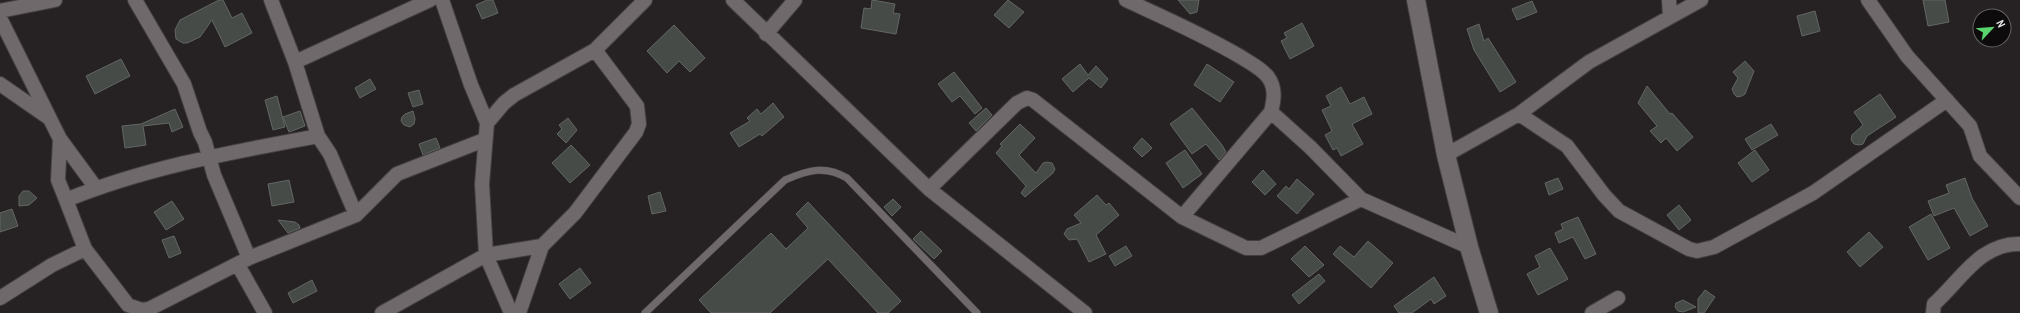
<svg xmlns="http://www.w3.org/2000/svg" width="2020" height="313" font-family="'Archivo Narrow',sans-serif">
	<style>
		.building { fill: #474b47; stroke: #636763 }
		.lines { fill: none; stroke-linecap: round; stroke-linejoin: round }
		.service-casing { stroke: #433f40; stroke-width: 8 }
		.minor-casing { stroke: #433f40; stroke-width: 16 }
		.tertiary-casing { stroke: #433f40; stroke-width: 20 }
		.service { stroke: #6f696b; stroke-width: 7 }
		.minor { stroke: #6f696b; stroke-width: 14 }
		.tertiary { stroke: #6f696b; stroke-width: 18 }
	</style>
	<rect width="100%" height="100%" fill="#262123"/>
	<path class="building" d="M219,0H223L232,18L242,13L252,33L225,47L212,20L200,37L187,43H183L176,39L175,30L180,20Z
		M487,0H493L498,13L482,19L476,5Z
		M872,0L895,4L893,13L900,14L896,34L861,28L864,8L871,9Z
		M1008,0L1024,12L1009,28L994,15Z
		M1178,0H1199L1197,12L1190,14Z
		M1923,0H1945L1949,22L1928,26Z
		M1532,1L1537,12L1517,20L1512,9Z
		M1815,11L1820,31L1802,36L1797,16Z
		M1302,23L1314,46L1290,59L1281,41L1287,38L1284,33Z
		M1479,24L1484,41L1488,38L1516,82L1500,92L1474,50L1467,29Z
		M674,25L705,58L690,72L679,61L667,73L647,51Z
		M121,59L130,76L95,94L86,76Z
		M1745,61L1754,71L1745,94L1742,96L1737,97L1734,94L1732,89L1738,78L1733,72Z
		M1080,64L1088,75L1096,66L1108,79L1101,88L1089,78L1073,92L1062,79Z
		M1207,64L1234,82L1220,102L1194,85Z
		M954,72L982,108L975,114L960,96L952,102L938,84Z
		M370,79L376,89L360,98L355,88Z
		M1647,86L1670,114L1672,113L1693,137L1677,151L1666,138L1661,143L1650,131L1657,126L1638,103Z
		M1341,87L1350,104L1364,97L1372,114L1352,124L1363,144L1341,156L1337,148L1333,150L1325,135L1332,131L1322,110L1331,106L1326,96Z
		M419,90L423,104L413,107L408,93Z
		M1880,94L1896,117L1867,136L1863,144L1859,145L1854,144L1851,140L1852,135L1863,125L1854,112Z
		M277,96L285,127L273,130L265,100Z
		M773,103L784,117L762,136L760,134L739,147L730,133L750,121L747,118L757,109L761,114Z
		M986,108L992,115L976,131L969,123Z
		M1192,108L1222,145L1226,152L1219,160L1206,144L1192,154L1170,124Z
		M175,109L183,127L172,132L169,123L143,126L146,145L125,148L122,126L141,124Z
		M300,111L305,126L289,132L283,117Z
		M413,111L415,119L414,124L410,127L404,125L401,121L402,117L405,114Z
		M568,118L577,130L566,143L557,134L562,129L559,125Z
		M1020,124L1035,138L1019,155L1036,173L1043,163L1047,162L1052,163L1055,169L1053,173L1025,197L1021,193L1026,186L996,153L1002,146L1000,144Z
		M1771,124L1778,135L1752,150L1745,139Z
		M436,138L440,148L423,155L419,144Z
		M1142,138L1152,148L1142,157L1133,148Z
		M571,145L590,165L570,183L552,163Z
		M1185,150L1202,174L1183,188L1166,163Z
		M1755,150L1769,170L1752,182L1738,163Z
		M1263,170L1276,184L1265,195L1252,182Z
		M1558,178L1563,189L1549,195L1545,183Z
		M1965,178L1972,198L1988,226L1970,236L1954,208L1934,216L1928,201L1949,193L1946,185Z
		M1297,179L1314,194L1297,214L1277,196L1286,186L1289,189Z
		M289,180L294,202L272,206L268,184Z
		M23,191H29L37,198L29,205L19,206V196Z
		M660,192L666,211L652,214L648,196Z
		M1097,195L1106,205L1109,203L1119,215L1096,235L1106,254L1089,262L1077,239L1069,240L1064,234L1067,229L1081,223L1074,215Z
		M893,199L901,207L892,216L884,207Z
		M172,201L184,219L166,230L154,212Z
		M808,202L901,301L888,313H878L828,259L770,313H711L699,300L771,233L786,249L808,228L796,214Z
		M1679,205L1691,220L1679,230L1667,215Z
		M12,209L18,226L0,232V213Z
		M1931,214L1950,248L1928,260L1909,227Z
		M1578,217L1596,254L1585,259L1573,237L1559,243L1555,233L1563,229L1561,224Z
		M278,220L295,222L299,225L300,228L288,233Z
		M921,231L942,251L934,259L913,239Z
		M1869,232L1883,247L1860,267L1847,252Z
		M174,236L181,253L169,258L162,240Z
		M1368,241L1393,263L1371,288L1333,254L1340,246L1354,257Z
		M1126,246L1132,256L1115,266L1109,256Z
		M1305,246L1324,265L1309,277L1291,259Z
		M1550,248L1568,279L1538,295L1527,274L1540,267L1535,256Z
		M580,268L591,283L570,299L559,284Z
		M1319,274L1325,281L1299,304L1292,295Z
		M1434,277L1446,296L1434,304L1431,299L1412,313H1399L1394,306Z
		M312,280L317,291L293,303L288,293Z
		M1705,290L1715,297L1704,313H1698V299Z
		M1683,300L1696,307L1683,312L1678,311L1675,307L1676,303Z"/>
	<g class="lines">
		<g class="service-casing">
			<path id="service" d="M645,313L785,180C808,170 825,165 847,178L977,313"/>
		</g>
		<g class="minor-casing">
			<path id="minor" d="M135,0L184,84L200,132L205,142L214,175L249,258
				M271,0L295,62L318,136L330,154L356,215
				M442,0L471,85L487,123
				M733,0L929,189L1085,313
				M1126,0C1165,18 1204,35 1241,57C1250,63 1261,68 1268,77C1276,88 1274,100 1271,112L1311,148L1361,199L1469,247
				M1669,0L1670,16
				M1868,0L1907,56L1970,126L1980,156L2020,198
				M0,11L55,0
				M0,18L60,139L96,188
				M766,34L795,0
				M295,62L430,0
				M0,84L49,118
				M1519,114L1567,146L1604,195L1619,211L1689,249L1697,251L1714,247L1813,193L1947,100
				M60,139L58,180L66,200
				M1446,155L1519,114L1589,62L1701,0
				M929,189L1017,103L1027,98L1033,100L1182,217L1246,248H1261L1361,199
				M1182,217L1271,112
				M85,249L66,200C147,167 233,152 318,136
				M238,265L265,313
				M0,298L52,265L85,249L128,305L142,310L149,309L249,258L356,215L397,174L484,140
				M382,313L486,255L542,246
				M511,313L486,255L482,184L487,123L504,103L514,95L595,50L645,0
				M519,313L542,246L575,213L636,132L639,124L637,106L595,50
				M1592,313L1618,298
				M1933,313L1934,304C1961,280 1980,243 2020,244"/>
		</g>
		<g class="tertiary-casing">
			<path id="tertiary" d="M1416,0L1446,155L1469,247L1489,313"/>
		</g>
		<use href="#service" class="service"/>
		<use href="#minor" class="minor"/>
		<use href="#tertiary" class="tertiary"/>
	</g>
	<g transform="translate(1992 28) rotate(64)"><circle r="19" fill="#0e0b0c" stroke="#656263"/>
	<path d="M0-3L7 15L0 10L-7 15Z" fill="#5ad56e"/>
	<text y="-6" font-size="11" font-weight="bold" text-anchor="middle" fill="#e8e5e6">N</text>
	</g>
</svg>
